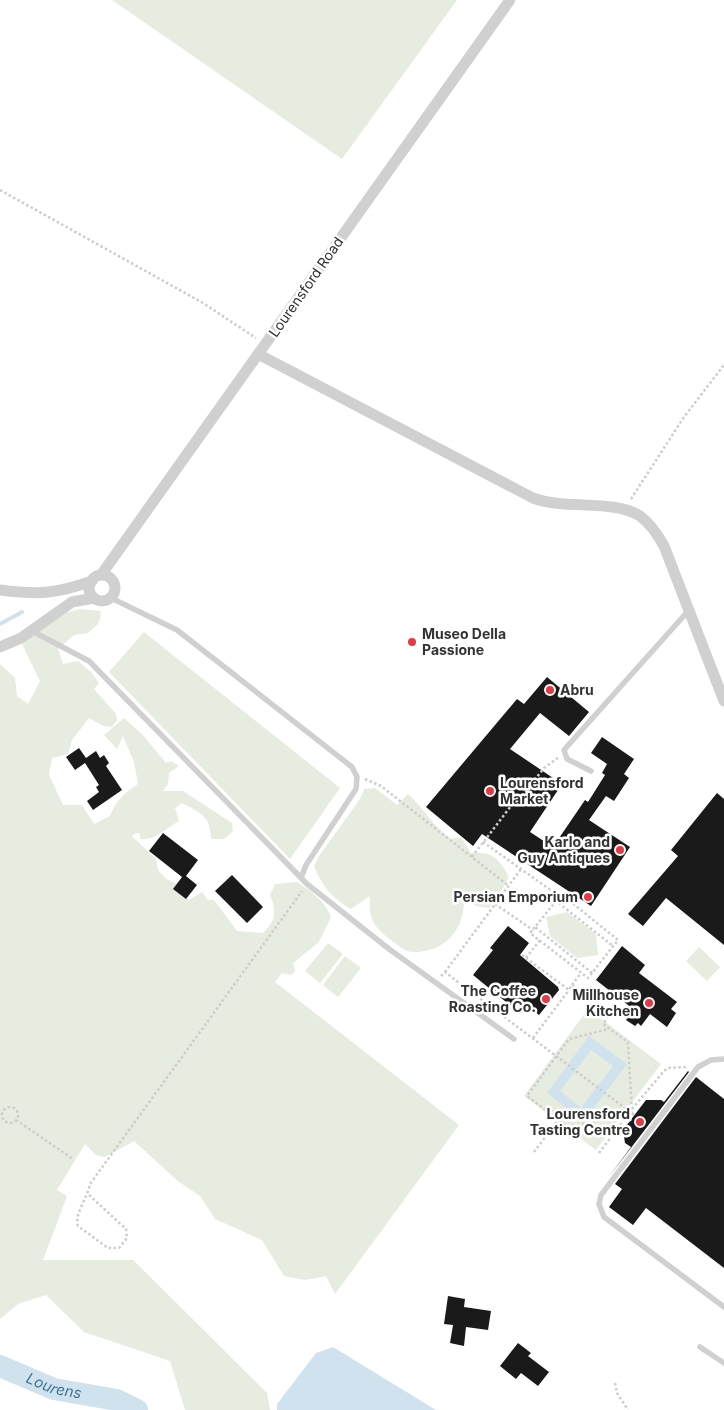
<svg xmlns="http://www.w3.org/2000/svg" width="724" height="1410" font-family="Inter,sans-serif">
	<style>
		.green { fill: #e6ecdf }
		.water { fill: #cfe2ee; fill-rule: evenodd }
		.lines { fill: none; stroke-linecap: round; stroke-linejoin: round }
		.stream { stroke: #cfe2ee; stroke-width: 4 }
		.river { stroke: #cfe2ee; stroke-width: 22 }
		.building { fill: #1a1a1a }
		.path { stroke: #cdcdcd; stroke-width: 2.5; stroke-dasharray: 2.5 2.5; stroke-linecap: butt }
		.service { stroke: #d0d0d0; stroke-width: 5.5 }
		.minor { stroke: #d0d0d0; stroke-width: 11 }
		.poi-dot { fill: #e63946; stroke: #fff; stroke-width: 2 }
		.labels { text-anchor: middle; stroke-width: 5; stroke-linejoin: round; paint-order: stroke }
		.street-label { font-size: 14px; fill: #333; stroke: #fff }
		.poi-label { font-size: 14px; font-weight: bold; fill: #333; stroke: #fff; text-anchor: end }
		.water-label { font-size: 15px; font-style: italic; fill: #3f7597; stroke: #fff }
	</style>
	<rect width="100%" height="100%" fill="#fff"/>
	<path class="green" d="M112,0H457L342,159Z
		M80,609L100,611L101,615L98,624L88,633L74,635L58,649L63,664L78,661L91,672L99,683L94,689L116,714L117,720L112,727L103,726L89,718L72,740L68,754L52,758L49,775L63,805H82L94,824L110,816C116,800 125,793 138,784L134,762L123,736L117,749L104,735L124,718L142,734L166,763L171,761L179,766L169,773L168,784L163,791H183L232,823L233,831L224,839H211C210,815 202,814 182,803L175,808L179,821C166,828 156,841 140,839V834L136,833L132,836L156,859L158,870L166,879L178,884L182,895L189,900L202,892L208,900H214L237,931L263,933C276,920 277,912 270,895L275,884L297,882C311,891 325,901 331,917L319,942L293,963L295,971L291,975L282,973L275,982L459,1125L335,1294L326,1276L305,1280L284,1276L262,1240L215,1219L200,1196L179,1182L134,1141L105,1157L96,1155L85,1144L57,1190L67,1196L43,1260H133L267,1393L270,1410H185L170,1361L84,1332L46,1295L18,1304L0,1319V664L15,678L17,696L28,704L40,681L22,644L65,613Z
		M144,632L340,788L290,859L109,672Z
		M375,788L397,805L408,794C424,808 433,827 451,839L461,837L471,853C493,851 499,859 509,877L498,897L489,908L476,906L464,898C465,924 451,947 424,951C418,952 410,953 405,950C400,948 396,943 392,941C373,926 369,920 370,896L351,909C332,898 322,886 314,866L319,856L360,799L364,789Z
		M567,912L596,934L598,955L577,958L550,936L546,917Z
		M328,943L343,954L320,983L305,971Z
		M699,947L720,967L707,981L686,961Z
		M345,956L361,968L338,997L323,985Z
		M588,1009L661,1064L596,1150L524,1096Z"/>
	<path class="water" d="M589,1036L627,1064L584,1121L547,1093ZM591,1050L613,1066L581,1108L560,1091Z
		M333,1347L436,1410H277V1404L316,1353Z"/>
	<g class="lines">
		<path class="stream" d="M0,624L22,612"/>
		<path class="river" id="s1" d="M0,1366L54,1389L117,1400L137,1410"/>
	</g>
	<path class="building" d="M547,677L589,712L569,736L540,713L510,749L562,784L530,832L553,847L585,800L588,802L605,775L602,773L607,764L591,753L602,737L634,759L624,774L629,778L614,801L606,796L589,820L630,847L591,906L482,834L473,846L426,807L517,699L524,704Z
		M79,748L86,758L96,751L100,758L104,755L109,763L106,766L122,790L93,810L87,801L99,792L96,787L99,785L85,763L75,770L66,757Z
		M717,793L724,799V945L666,898L643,926L628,914L678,856L671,850Z
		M163,833L198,860L186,876L197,885L186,899L173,889L182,877L149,851Z
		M232,875L263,907L247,923L215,891Z
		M508,926L529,943L520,955L558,987L559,990L539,1015L519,999L512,1007L473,975L493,950L490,948Z
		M622,946L645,965L639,973L677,1002L671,1009L676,1013L667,1027L650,1014L641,1026L638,1023L635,1026L626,1020L633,1009L596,980Z
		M688,1071L689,1072L608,1178L631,1147L625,1143L623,1130L646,1100H661L664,1102Z
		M696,1077L724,1099V1268L646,1208L633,1225L609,1207L622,1189L615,1184Z
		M448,1296L465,1299L464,1307L491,1311L488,1330L466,1327L464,1346L450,1343L453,1325L444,1324Z
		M518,1343L531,1353L528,1356L549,1372L538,1386L521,1373L516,1379L500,1366Z"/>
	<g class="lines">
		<path class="path" d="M0,190L203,303L256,338
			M631,499L684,417L724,365
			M365,779L381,786L509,886
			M483,842L559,896
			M472,857L514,802L518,801L544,768L559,757
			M495,904L533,930
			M535,927L530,933L588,978L618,940L561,894L556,901
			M522,955L569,990L572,985L610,1014L603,1024L628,1042L632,1113L568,1127L527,1096L569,1039L609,1029
			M526,958L540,940
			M445,972L521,869
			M592,973L535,927L556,901L613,946
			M441,976L445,972L634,1115
			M572,985L581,973
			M533,1038L569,990
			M2 1115a8 8 0 1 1 16 0a8 8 0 1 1-16 0Z
			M632,1109L664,1071L668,1068L688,1067
			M16,1120L73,1159
			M534,1152L558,1120
			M599,1153L629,1113
			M89,1195L126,1229L127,1238L119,1248H108L78,1226C74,1214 88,1197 90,1184L302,891
			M615,1383L617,1393L628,1410"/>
		<path class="service" d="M111,598L177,630L352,767L357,777L356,789L306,865L301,878
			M32,631L89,661L307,884L389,949L514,1039
			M591,771L567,759L564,750L689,610
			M724,1059L711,1060L698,1067L601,1195L599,1204L604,1217L724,1307
			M700,1347L724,1363"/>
		<path class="minor" d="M258,354L533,498C564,510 614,499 640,516C651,524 658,535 664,546L724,701
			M101,575L510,0
			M89 588a13 13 0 1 1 26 0a13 13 0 1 1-26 0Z
			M0,590C39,595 55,594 92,581
			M0,647L21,638L72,602L94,598"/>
	</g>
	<g class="poi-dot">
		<circle cx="412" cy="642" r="5"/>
		<circle cx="550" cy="690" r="5"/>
		<circle cx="490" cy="791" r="5"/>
		<circle cx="620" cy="850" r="5"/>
		<circle cx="588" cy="897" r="5"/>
		<circle cx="546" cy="999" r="5"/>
		<circle cx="649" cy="1003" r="5"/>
		<circle cx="640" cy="1122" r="5"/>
	</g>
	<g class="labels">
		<g class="street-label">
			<text transform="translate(306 287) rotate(-55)" y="5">Lourensford Road</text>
		</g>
		<g class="poi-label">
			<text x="422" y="639" text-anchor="start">Museo Della<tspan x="422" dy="16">Passione</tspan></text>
			<text x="560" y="695" text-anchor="start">Abru</text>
			<text x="500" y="788" text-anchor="start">Lourensford<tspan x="500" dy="16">Market</tspan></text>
			<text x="610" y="847">Karlo and<tspan x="610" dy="16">Guy Antiques</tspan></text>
			<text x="578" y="902">Persian Emporium</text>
			<text x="536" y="996">The Coffee<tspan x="536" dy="16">Roasting Co.</tspan></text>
			<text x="639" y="1000">Millhouse<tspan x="639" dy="16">Kitchen</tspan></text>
			<text x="630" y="1119">Lourensford<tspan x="630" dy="16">Tasting Centre</tspan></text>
		</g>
		<g class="water-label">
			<text dy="5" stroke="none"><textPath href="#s1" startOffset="58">Lourens</textPath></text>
		</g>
	</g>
</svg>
